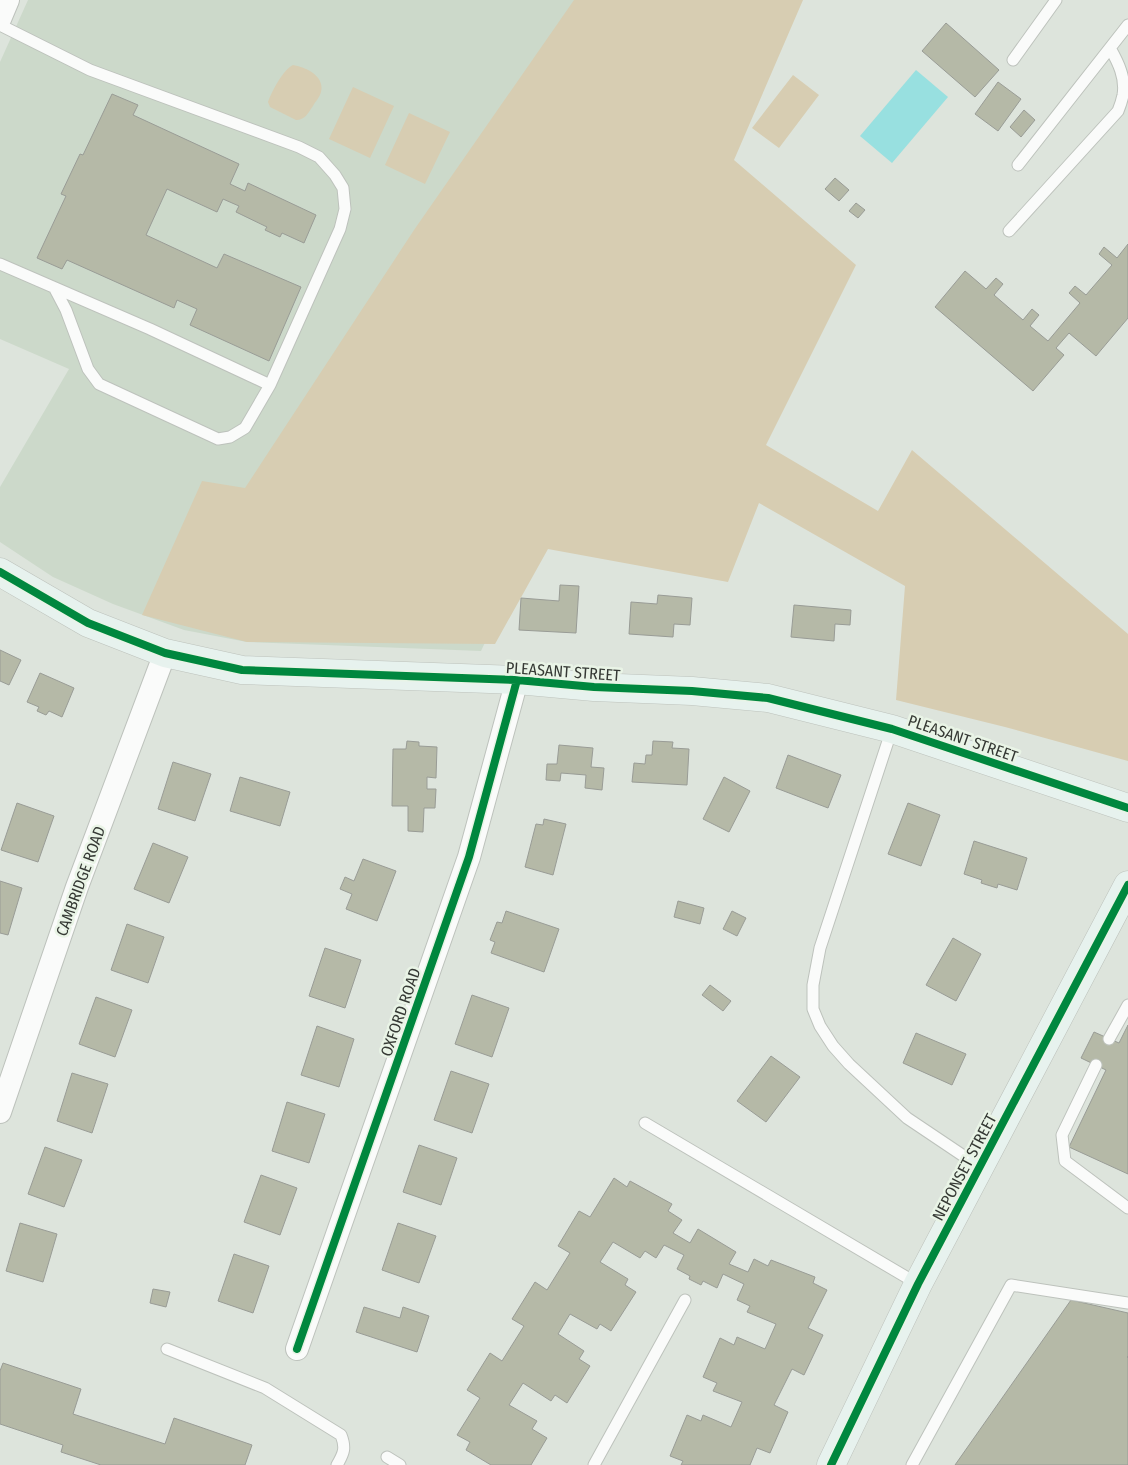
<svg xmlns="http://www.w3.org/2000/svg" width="1128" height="1465" font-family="'Fira Sans Condensed',sans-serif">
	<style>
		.built { fill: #ccd9ca }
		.green { fill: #d7cdb2 }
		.water { fill: #98e0e0 }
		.building { fill: #b5b9a7; stroke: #999c96 }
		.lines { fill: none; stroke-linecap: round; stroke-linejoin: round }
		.lane-casing { stroke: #bdc2bc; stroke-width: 13 }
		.street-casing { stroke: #bdc2bc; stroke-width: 24 }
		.secondary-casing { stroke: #bdc2bc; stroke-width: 29 }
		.lane { stroke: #fafbfa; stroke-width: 11 }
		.street { stroke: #fafbfa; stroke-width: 22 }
		.secondary { stroke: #e7f2ee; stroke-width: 28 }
		.cycleway-casing { stroke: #e9f4e6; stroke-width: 11 }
		.cycleway { stroke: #00873e; stroke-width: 8 }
		.labels { text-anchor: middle; stroke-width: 5; stroke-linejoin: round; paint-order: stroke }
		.street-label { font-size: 16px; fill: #353934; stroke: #e9f4e6 }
	</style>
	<rect width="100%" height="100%" fill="#dde4dc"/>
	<path class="built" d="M28,0H788L481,651L247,642L184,630L113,604L53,577L0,542V487L69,369L0,339V62Z"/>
	<path class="green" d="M574,0H803L734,160L856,265L766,445L878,511L912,450L1128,634V761L1005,727L896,700L905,586L759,503L728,582L548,549L495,644L247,642L142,615L202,481L245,488L414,230Z
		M293,65C306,67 325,76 321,92C320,97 315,102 313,106C308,113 305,120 296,120L270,107L268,102C272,91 283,70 293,65Z
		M793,75L819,95L779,148L752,128Z
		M353,87L394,106L370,158L329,139Z
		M409,113L450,132L425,184L385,165Z"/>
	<path class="water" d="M916,70L948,97L892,163L860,136Z"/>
	<path class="building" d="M946,23L999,70L975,97L922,51Z
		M998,82L1021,99L998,131L975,114Z
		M112,94L138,105L133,115L239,164L230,184L245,191L248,183L316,215L304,243L282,233L280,237L265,230L267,227L236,212L239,206L223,199L217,212L167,189L146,235L217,268L224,254L301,287L269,361L190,325L197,309L177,300L174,308L67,260L62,269L37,258L66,196L61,194L80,154L83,155Z
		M1024,110L1035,120L1021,137L1010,127Z
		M835,178L849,190L839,201L825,189Z
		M856,203L865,210L858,218L849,211Z
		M1128,244V318L1096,356L1069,333L1056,348L1064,355L1033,391L935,307L965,271L986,289L996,278L1003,284L994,295L1023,320L1032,309L1039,315L1030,326L1048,341L1080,303L1069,293L1075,286L1086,295L1112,265L1099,254L1104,247L1117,258Z
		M560,585L579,586L576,633L519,630L521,598L559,601Z
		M658,595L692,598L690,625L674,624L673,637L629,634L631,602L657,604Z
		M794,605L851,610L850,625L835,624L834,641L791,637Z
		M0,650L21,660L9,685L0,681Z
		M40,673L74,688L62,717L49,711L46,715L37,711L39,707L27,702Z
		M407,741L419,742V746L437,747L436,778L427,777V789H436L435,808H424L423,832L408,831V806H392L393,749H406Z
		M653,741L673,742L672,748L689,749L687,785L632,782L634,763L645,764L646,755H652Z
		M559,745L593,748L591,767L604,768L602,790L585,788L586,775L561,773L560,781L546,780L547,764H557Z
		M788,755L841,775L828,808L776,788Z
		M173,762L211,774L195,821L158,809Z
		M240,777L290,792L280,826L230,811Z
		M724,777L750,791L729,832L703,819Z
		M17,803L54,816L38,862L1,850Z
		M908,803L940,815L921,866L888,854Z
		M544,819L566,824L553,875L525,867L536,824L543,825Z
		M974,841L1027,858L1017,890L998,884L997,888L981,883L982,880L964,874Z
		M153,843L188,857L169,903L134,889Z
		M363,859L396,871L377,921L346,909L352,894L340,889L345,877L354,881Z
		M0,881L22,888L8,935L0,933Z
		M678,901L704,908L700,924L674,917Z
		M506,911L559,929L544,972L491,953L495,942L490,940L497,922L502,923Z
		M732,911L746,918L737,936L723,929Z
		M127,924L164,937L148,983L111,970Z
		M953,938L981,954L956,1001L926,985Z
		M325,948L361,960L345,1008L309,996Z
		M710,985L731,1001L723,1011L702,995Z
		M472,995L509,1008L492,1057L455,1044Z
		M96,997L132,1010L115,1057L79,1044Z
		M1128,1025V1174L1069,1147L1106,1070L1081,1058L1094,1032L1119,1043Z
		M317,1026L354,1039L339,1087L301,1075Z
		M916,1033L966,1054L952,1085L903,1063Z
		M771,1056L800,1077L766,1122L737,1101Z
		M451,1071L489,1084L472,1133L434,1120Z
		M72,1073L108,1084L92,1133L57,1121Z
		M287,1102L325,1114L309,1163L272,1151Z
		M419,1145L457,1158L441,1205L403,1192Z
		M45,1147L82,1160L64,1207L28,1194Z
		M261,1175L297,1188L280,1235L244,1222Z
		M614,1178L627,1187L630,1181L672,1204L668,1211L682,1220L673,1233L690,1243L698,1229L736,1252L729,1264L748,1272L754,1259L768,1266L771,1260L815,1277L813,1283L827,1290L808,1328L823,1335L804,1375L792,1369L774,1405L788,1412L770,1453L757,1448L750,1465H681L683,1461L670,1456L687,1415L701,1421L703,1415L731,1427L742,1402L713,1391L717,1383L703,1377L720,1338L734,1345L737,1337L765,1349L776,1324L747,1312L750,1306L737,1300L744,1284L723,1274L717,1288L703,1281L701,1285L689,1279L690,1276L677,1269L684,1255L664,1245L656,1258L645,1251L640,1258L613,1242L600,1262L628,1279L625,1285L636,1292L611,1331L600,1324L597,1329L570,1314L558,1334L584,1351L579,1359L590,1366L567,1403L555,1395L551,1401L523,1383L509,1405L537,1421L532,1429L547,1438L531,1465H491L466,1450L470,1442L457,1435L480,1398L467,1390L490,1353L502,1361L524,1326L512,1319L535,1282L547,1290L570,1253L558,1246L579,1211L590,1217Z
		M20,1223L57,1234L43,1282L6,1271Z
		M398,1223L436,1236L419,1283L382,1270Z
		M234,1254L269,1266L253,1313L218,1301Z
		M153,1289L170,1292L166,1307L150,1303Z
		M1071,1300L1128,1313V1356L1127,1357L1128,1358V1465H955Z
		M364,1307L400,1318L403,1307L429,1316L417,1352L356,1332Z
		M3,1363L81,1389L73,1414L165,1444L174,1418L252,1445L245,1465H101L61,1452L63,1445L0,1424V1371Z"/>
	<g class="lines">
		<g class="lane-casing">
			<path id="lane" d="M0,25L90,70L299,147L319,157L335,175L343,188L345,209L340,229L270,385
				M1013,60L1056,0
				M1018,165L1128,25
				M1009,231L1118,111C1120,106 1122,100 1123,95C1126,78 1118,62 1110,48
				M0,264L150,329L270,385L245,428L230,437L218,439L99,384L88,369L66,310L55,289
				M892,729L820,948L813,985V1009L820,1026L833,1046L849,1064L907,1118L980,1167
				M1109,1039L1128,1005
				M1096,1065L1062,1135L1065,1161L1128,1208
				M645,1123L918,1284
				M167,1349L265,1388L341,1435C346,1448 344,1453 337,1465
				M387,1457L400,1465
				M594,1465L685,1300
				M912,1465L1011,1285L1128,1303"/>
		</g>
		<g class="street-casing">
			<path id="street" d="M0,19L8,0
				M0,1112L77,887L165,653
				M297,1349L469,857L517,680"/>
		</g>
		<g class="secondary-casing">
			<path id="secondary" d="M0,572L88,623L165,653L242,670L517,680L594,687L692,691L768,698L892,729L1128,808
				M831,1465L918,1284L1128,885"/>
		</g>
		<use href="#lane" class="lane"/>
		<use href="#street" class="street"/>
		<use href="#secondary" class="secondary"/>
		<g class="cycleway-casing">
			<path id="cycleway" d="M0,572L88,623L165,653L242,670L517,680L594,687L692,691L768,698L892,729L1128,808
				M297,1349L469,857L517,680
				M831,1465L918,1284L1128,885"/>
		</g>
		<use href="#cycleway" class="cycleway"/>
	</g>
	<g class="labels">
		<g class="street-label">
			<text transform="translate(563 671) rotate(4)" y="6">PLEASANT STREET</text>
			<text transform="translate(963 738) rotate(19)" y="6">PLEASANT STREET</text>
			<text transform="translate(80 881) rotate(-70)" y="6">CAMBRIDGE ROAD</text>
			<text transform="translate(400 1012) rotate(-71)" y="6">OXFORD ROAD</text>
			<text transform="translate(964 1167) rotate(-62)" y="6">NEPONSET STREET</text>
		</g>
	</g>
</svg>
